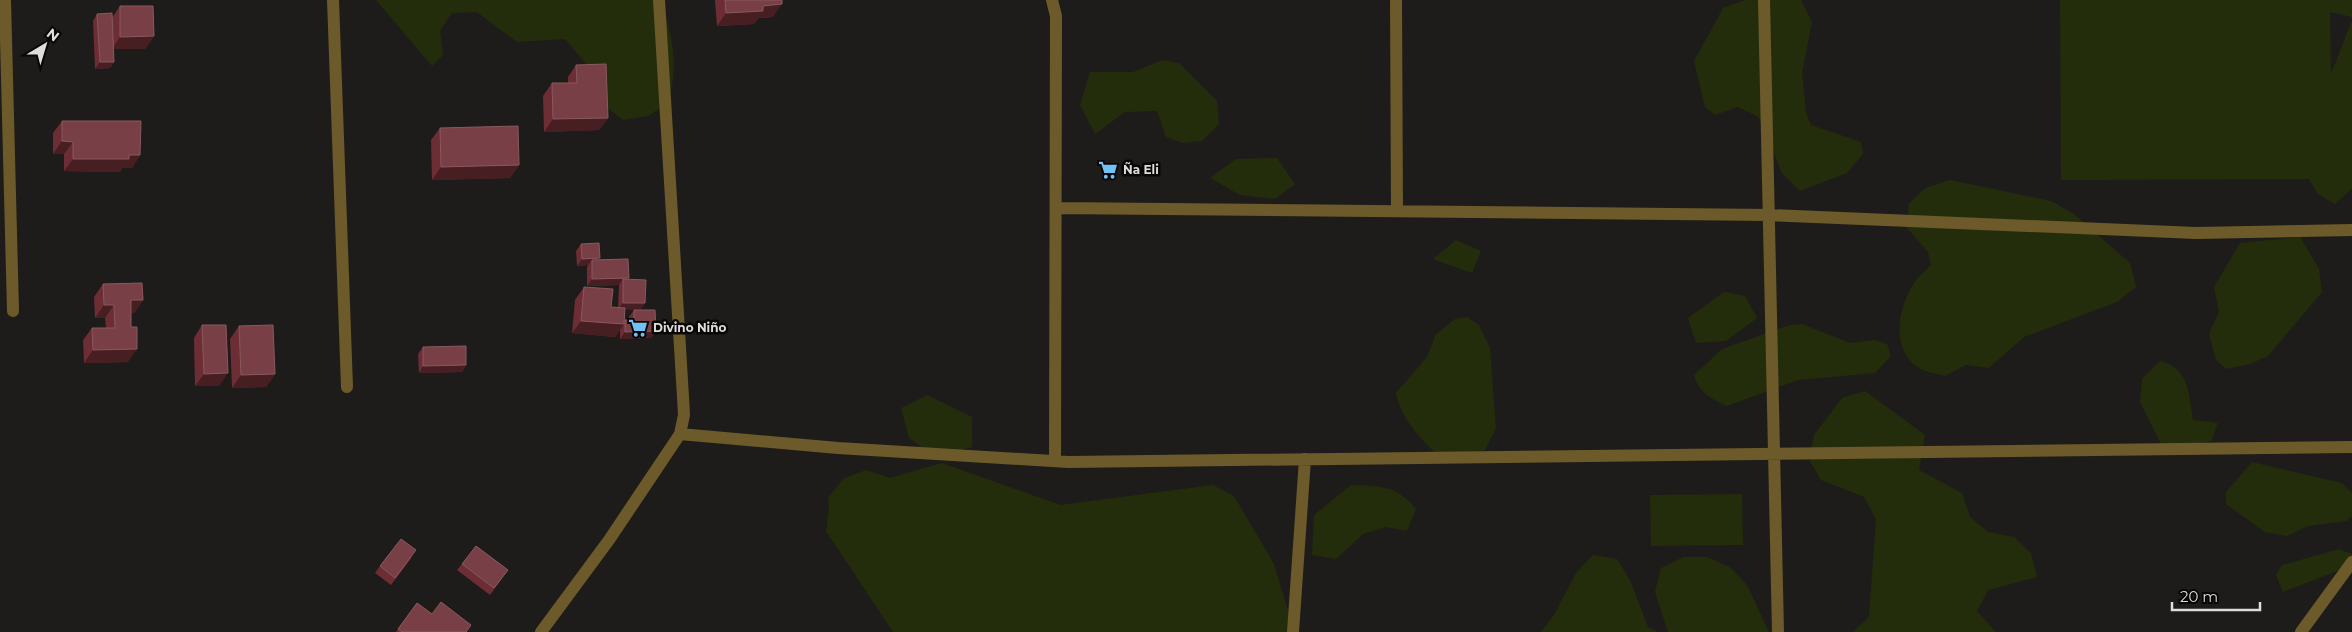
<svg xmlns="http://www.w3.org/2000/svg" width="2352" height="632" font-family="Montserrat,sans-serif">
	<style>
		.green { fill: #242d0b }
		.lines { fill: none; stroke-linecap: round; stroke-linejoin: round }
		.minor { stroke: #6d5a2a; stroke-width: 12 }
		.wall { fill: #6c2d34 }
		.shaded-wall { fill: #471e22 }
		.building { fill: #784046; stroke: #88595d }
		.labels { text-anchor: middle; stroke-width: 5; stroke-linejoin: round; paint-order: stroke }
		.poi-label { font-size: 12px; font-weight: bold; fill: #dfdddc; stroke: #080706; text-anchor: start }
	</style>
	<rect width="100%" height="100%" fill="#1e1c1a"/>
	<path class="green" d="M376,0H659L663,4C673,44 678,60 669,102L648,116L623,120L604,105L597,77L565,39L517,42L477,12L452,13L440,31L443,55L432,66Z
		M1745,0H1801L1812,22L1802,73L1806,113L1811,125L1861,142L1863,154L1847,173L1800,191L1782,173L1759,117L1738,107L1715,115L1705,107L1694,61L1723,8Z
		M2060,0H2352V17L2330,12L2331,74L2352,20V188L2335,204L2318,194L2309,179L2061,180Z
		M1162,60L1179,63L1217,101L1219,124L1202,141L1183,143L1166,137L1157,111L1125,112L1095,134L1080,105L1090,72H1133Z
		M1277,158L1295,184L1275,199L1240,195L1210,178L1236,159Z
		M1950,180L2051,201L2074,214L2130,263L2136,287L2117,302L2024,337L1989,368L1966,365L1945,376C1938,374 1930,373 1923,370C1890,354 1897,310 1913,285C1917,277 1925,271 1931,265L1928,252L1907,228L1909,204L1925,188Z
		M2300,237L2319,269L2322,292L2268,356L2250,364L2226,369L2216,360L2209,334L2219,312L2214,287L2240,243Z
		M1456,240L1481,251L1472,273L1433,259Z
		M1724,292L1745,296L1757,318L1726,341L1696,343L1688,318Z
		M1467,317L1479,325L1490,348L1496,428L1485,450L1446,462C1425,444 1402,422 1396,393L1427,357L1436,334L1455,319Z
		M1802,324L1850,343L1875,340L1887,344L1891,356L1875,373L1798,380L1727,406C1711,398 1699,393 1694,375L1722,349L1790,325Z
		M2160,361C2189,368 2189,394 2193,420L2218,423L2211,441L2163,448L2140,402L2142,379Z
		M1865,391L1925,435L1919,470L1962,493L1970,517L1988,532L2014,537L2031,553L2037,577L1988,590L1977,611L1996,632H1853L1869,617L1876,519L1864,497L1821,480L1809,459L1814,435L1842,398Z
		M927,395L972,417V447L935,457L909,438L901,408Z
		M2252,462L2342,483L2352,493V516L2346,521L2308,526L2287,536L2265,532L2226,504V492Z
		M942,463L1060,505L1213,485L1234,496L1274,564L1289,614L1287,632H893L826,531L829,508L828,498L843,479L866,470L890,478Z
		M1351,485C1379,486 1397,485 1416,509L1407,531L1386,527L1363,534L1336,559L1312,555L1314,515Z
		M1742,494L1743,545L1651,546L1650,495Z
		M2339,549L2352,554L2350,566L2283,592L2276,575L2282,565Z
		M1593,555L1617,559L1630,580L1648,627L1658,632H1541L1554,615L1576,573Z
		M1683,557H1707L1730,567L1747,585L1769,632H1668L1655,592L1661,568Z"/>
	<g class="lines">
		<path class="minor" d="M5,0L13,311
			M333,0L347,387
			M1052,0L1056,16L1055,461
			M1396,0L1397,211
			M1764,0L1778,632
			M1056,208L1769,215L2196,233L2352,230
			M680,434L838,448L1068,462L2352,447
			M541,632L609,540L680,434L684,415L683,397L659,0
			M1293,632L1305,459
			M2301,632L2352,562"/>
	</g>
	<path class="wall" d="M715,0H782L773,17L758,18L754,24L717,26Z
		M120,6L154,36L145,49H114V62L110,68L95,69L93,21L97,14L112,18Z
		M576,65L608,118L599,130L544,132L543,96L552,83H568V77Z
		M62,121L140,155L132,168H122L120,172L64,171V154H53V133Z
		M440,128L519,165L510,178L432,180L431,140Z
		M581,244L599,260L628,279L645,303L640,310L625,309L624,321L629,320V317L634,310L656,331L651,338L620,339V330L615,337L572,333L575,300L584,287L611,307L618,308L619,285L587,286V267L588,265L577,266L576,251Z
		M103,284L143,300L134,313H131L128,362L84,363L83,340L92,328H106L105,318H95L94,297Z
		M202,325L219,386H195L194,338Z
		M239,326L275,374L266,387L232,388L230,339Z
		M423,347L466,365L462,372L419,373L418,354Z
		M412,557L391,585L375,573L380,566Z
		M462,564L508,570L490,595L457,570Z
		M417,603L432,614L466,632H396Z"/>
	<path class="shaded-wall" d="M782,4L773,17L758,18L754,24L717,26L726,13L763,6Z
		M154,36L145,49H112L120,37Z
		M100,62H114L110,68L95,69Z
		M608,118L599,130L544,132L553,119Z
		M62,141L73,142L64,154H53Z
		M129,155H140L132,168H122L120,172L64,171L73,159Z
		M519,165L510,178L432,180L441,167Z
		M600,258L595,265L592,260L588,265L577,266L582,259Z
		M629,278L624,285L623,279L619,285L587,286L592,279Z
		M131,300H143L134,313H122Z
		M623,303H645L640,310L618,309Z
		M104,305H114L105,318H95Z
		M581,321L624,324L615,337L572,333Z
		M656,331L651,338L620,339L625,332Z
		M137,349L128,362L84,363L93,350Z
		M466,365L462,372L419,373L423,366Z
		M228,373L219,386H195L204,374Z
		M275,374L266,387L232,388L241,375Z"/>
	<path class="building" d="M725,0H782V4L763,6V11L726,13Z
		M120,6H153L154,36L120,37Z
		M112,13L114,62H100L97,14Z
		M606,64L608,118L553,119L552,83H577L576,65Z
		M62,121H141L140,155H129V159H73V142L62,141Z
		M518,126L519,165L441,167L440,128Z
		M599,243L600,258L582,259L581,244Z
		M628,259L629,278L592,279V260Z
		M623,279L646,280L645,303H623Z
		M142,283L143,300H131V327H137V349L93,350L92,328H115L114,305H104L103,284Z
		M584,287L613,289L611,307L625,308L624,324L581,321Z
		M634,310H655L656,331L625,332V320H634Z
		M202,325H226L228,373L204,374Z
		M273,325L275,374L241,375L239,326Z
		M466,346V365L423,366V347Z
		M401,539L416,550L395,578L380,566Z
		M476,546L508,570L494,588L462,564Z
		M441,602L471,625L466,632H402L398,629L417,603L432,614Z"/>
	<defs>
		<g id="supermarket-bare" transform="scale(1.5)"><path d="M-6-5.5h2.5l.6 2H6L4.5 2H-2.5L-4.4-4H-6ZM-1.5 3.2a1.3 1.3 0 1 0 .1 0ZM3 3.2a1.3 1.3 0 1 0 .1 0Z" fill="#71c1f5" stroke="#080706" stroke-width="2.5" paint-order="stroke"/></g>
	</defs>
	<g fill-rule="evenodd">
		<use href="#supermarket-bare" x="1108" y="170"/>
		<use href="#supermarket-bare" x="638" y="328"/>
	</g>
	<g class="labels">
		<g class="poi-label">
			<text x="1123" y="174">Ña Eli</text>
			<text x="653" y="332">Divino Niño</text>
		</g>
	</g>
	<g transform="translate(45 45) rotate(38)" stroke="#080706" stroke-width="4" paint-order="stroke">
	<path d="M0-4L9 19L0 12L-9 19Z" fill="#dfdddc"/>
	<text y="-8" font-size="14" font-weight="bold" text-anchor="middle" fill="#dfdddc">N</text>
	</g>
	<path d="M2172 602v8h88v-8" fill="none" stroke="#dfdddc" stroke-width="2.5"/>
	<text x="2180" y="602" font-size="15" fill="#dfdddc" stroke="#080706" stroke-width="4" paint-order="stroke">20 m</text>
</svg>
